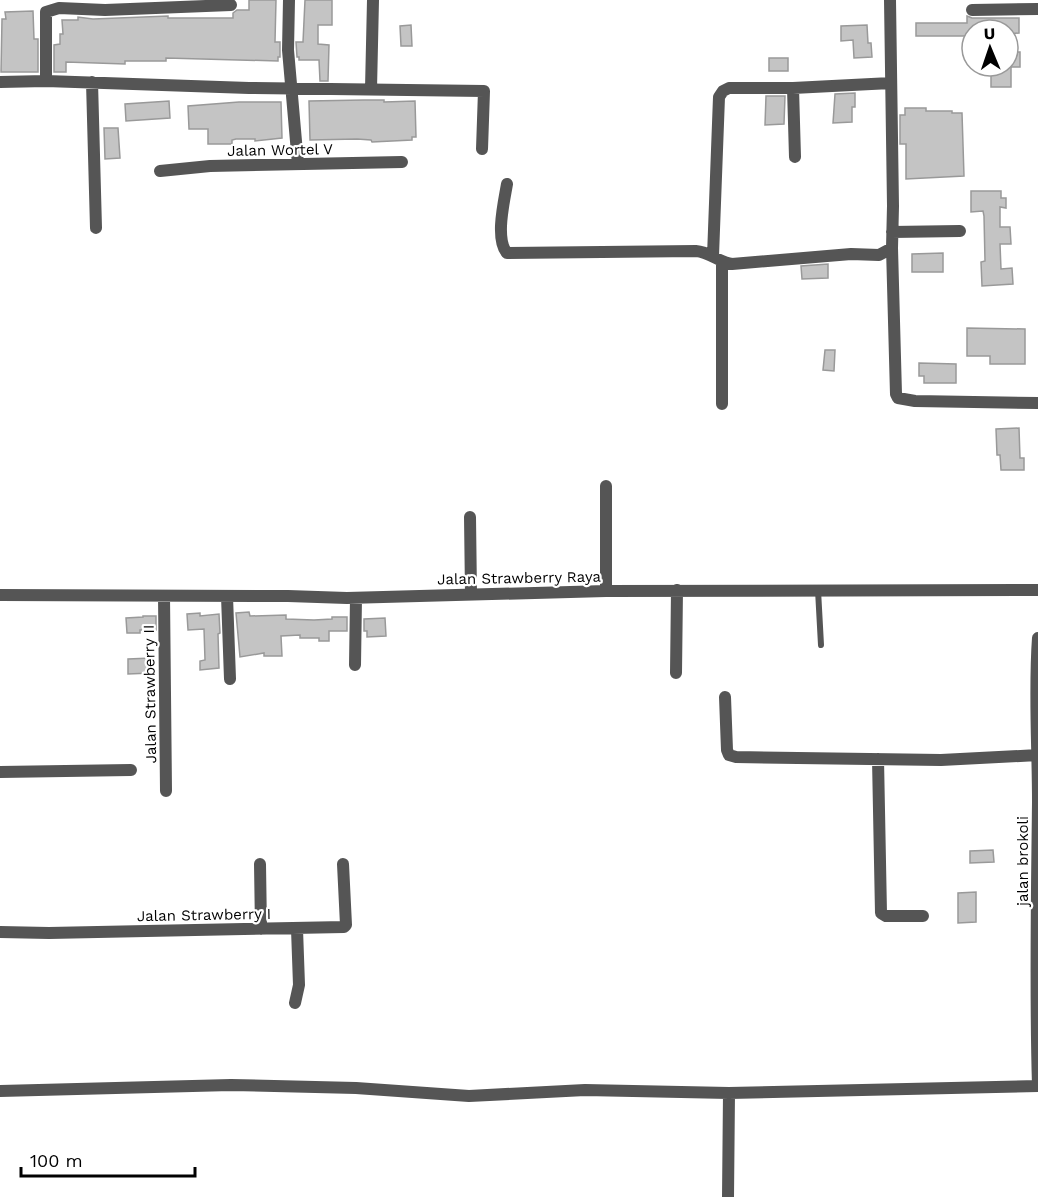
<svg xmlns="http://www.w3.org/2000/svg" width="1038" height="1197" font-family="'Work Sans',sans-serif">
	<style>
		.building { fill: #c4c4c4; stroke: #999; stroke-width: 1.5 }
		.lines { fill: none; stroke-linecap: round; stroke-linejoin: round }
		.service { stroke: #555; stroke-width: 6 }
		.minor { stroke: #555; stroke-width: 12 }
		.labels { text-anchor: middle; stroke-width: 4.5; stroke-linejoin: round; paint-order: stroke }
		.street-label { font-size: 15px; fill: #000; stroke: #fff }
	</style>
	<rect width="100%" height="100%" fill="#fff"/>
	<path class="building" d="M249,0H276L275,42H280V57H278V61L166,58V61H125V64L66,62V72H54V45L60,44V34H63L62,20H78V17L93,19L168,16V18H233V13L237,10H249Z
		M305,0H332V25H318V44L329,45L328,81H320L319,60H299V57H297L296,42H303Z
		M33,11L34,39H38V72H1L2,19H6L5,12Z
		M967,16L972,18H1019V33L1008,34V30H972V36H916V23H967Z
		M411,25L412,46H401L400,26Z
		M867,25L868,43H871L872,57L854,58L853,40L841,41V26Z
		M1008,52H1020V67H1011V87H991V75L995,74V66H1008Z
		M769,58H788V71H769Z
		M855,93V107H852V122L833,123L835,94Z
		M766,96H785L784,124L765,125Z
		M364,100H384V102L415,101L416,137H412V140L372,142L371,140L357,139L310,140L309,101Z
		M169,101L170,118L126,121L125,104Z
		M239,102H281L282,138L255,141V139H236L232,140V144H208V129H189L188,106Z
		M905,108H926V111H952V113H962L964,176L906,179V144H900V115H905Z
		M104,128H118L120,158L105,159Z
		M971,191H1001V198H1006V208L1000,207V227H1010L1011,244H1000L1001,269L1012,268L1013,284L982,286L981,262L985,261L984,216L983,211L971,212Z
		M943,253V272H912V254Z
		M828,264V278L802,279L801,266Z
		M967,328L1025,329V364H990V356H967Z
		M825,350H835L834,371L823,370Z
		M919,363L956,364V383H924V376H919Z
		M1019,428L1020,458H1024V470H1001L1000,455H997L996,429Z
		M249,612L250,616L286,615V619L314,620L332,619V617H347V631H329V641H319V638H300V635L281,636L282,656H264V653L240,657L236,613Z
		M200,613V616L219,614L220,633L218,634L219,668L200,670V661L205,660L204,629L188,630L187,614Z
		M143,616H156V630H140V633H127L126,618L143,617Z
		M385,618L386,636L367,637V631H364V619Z
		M151,658V673L128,674V659Z
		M993,850L994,862L970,863V851Z
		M976,892V922L958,923V893Z"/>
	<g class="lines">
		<path class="service" d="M818,590L821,645"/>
		<path class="minor" d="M289,0L288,50L298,164
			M890,0L893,206L892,248L896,394L898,398L915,401L1038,403
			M972,10L1038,9
			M46,81V12L59,8L105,10L231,5
			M0,82L46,81L249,88L484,91L482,149
			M92,82L96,228
			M793,88L795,157
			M371,89L373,0
			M160,171L210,166L402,162
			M507,184C504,202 495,239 507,253L696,251C710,252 718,262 732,264L851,254L879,255L892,248
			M892,232L960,231
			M713,256L719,97L723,91L729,88H793L891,83
			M722,263V404
			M470,517L471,594
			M606,591V486
			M0,595L288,596L347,598L606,591L1038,590
			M164,596L166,791
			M227,596L230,679
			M1038,638C1034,692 1038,747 1038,802C1037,896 1035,991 1038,1085
			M355,665L356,598
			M676,673L677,590
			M725,697L727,750L729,755L736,757L941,760L1038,755
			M878,759L881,913L886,916H923
			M0,772L131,770
			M260,864L261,929
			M0,932L49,933L344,927L346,925L343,864
			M295,1003L299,985L297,929
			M0,1091L231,1085L356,1088L469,1096L585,1090L729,1093L1038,1086
			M728,1197L729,1093"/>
	</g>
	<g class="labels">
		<g class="street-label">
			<text transform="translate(280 150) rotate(-1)" y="5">Jalan Wortel V</text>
			<text transform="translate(519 578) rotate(-1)" y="5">Jalan Strawberry Raya</text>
			<text transform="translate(150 694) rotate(-91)" y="5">Jalan Strawberry II</text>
			<text transform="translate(1023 861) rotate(-90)" y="5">jalan brokoli</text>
			<text transform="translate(204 915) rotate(-1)" y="5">Jalan Strawberry I</text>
		</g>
	</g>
	<g transform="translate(990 48) rotate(358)"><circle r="28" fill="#ffffff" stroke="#999999" stroke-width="1.5"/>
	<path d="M0-4.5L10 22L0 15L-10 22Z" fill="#000000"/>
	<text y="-9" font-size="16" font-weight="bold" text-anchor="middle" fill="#000000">U</text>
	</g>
	<path d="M21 1167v9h174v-9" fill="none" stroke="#000000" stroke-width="3"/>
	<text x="30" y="1167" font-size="18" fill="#000000" stroke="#ffffff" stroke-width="4.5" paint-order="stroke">100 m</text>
</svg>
